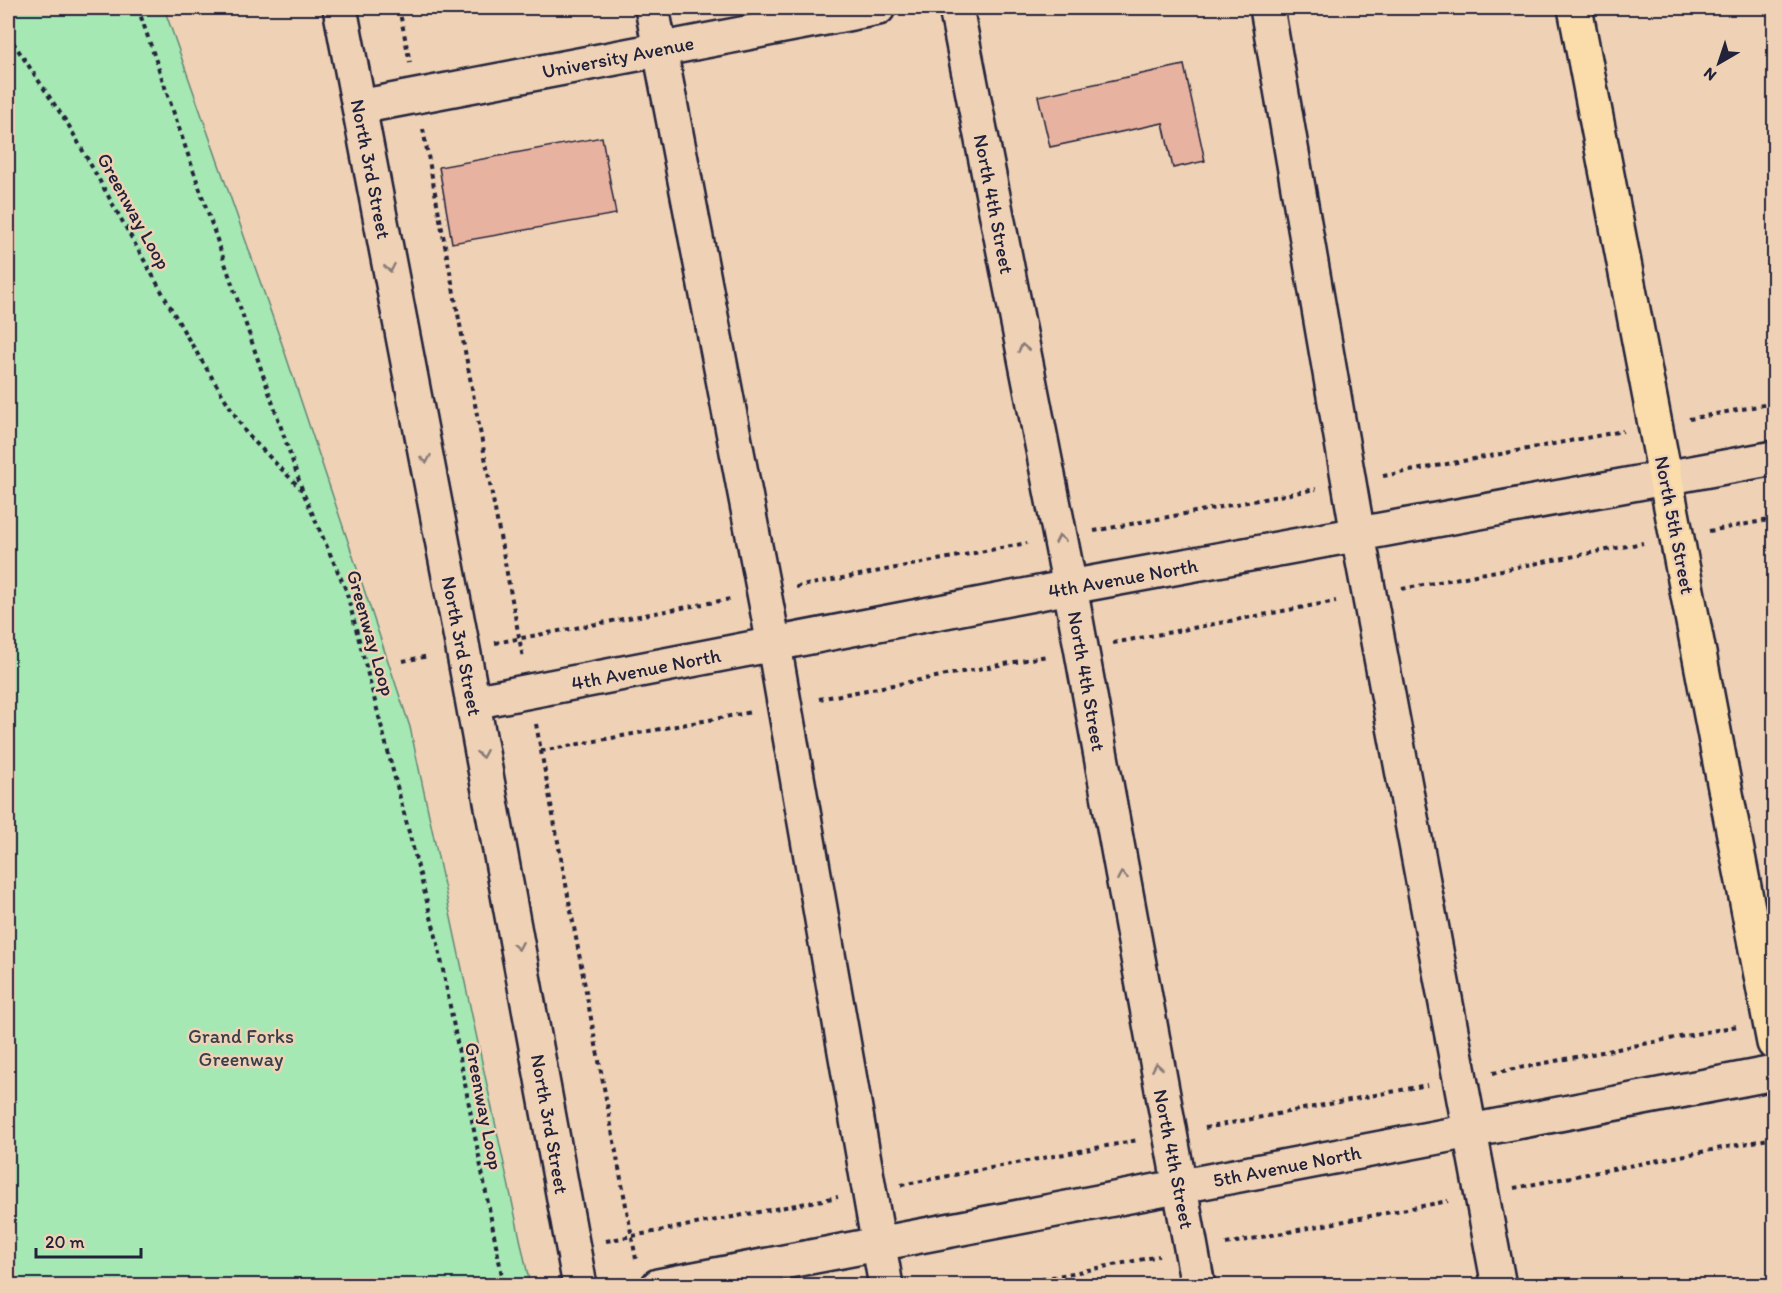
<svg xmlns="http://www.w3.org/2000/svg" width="1782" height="1293" font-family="Itim,sans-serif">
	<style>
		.green { fill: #a5e8b3; stroke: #648577; stroke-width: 1.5 }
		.building { fill: #e7b29f; stroke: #22223b; stroke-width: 1.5 }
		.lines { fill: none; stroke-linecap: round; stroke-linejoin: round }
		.minor-casing { stroke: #22223b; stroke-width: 38 }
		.major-casing { stroke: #22223b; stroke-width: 38 }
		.path { stroke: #22223b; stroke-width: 4; stroke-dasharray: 4.5 4.5; stroke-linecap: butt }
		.minor { stroke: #efd2b5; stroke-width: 33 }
		.major { stroke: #fbddab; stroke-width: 33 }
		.oneway { stroke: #887a78 }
		.labels { text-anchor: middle; stroke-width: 5; stroke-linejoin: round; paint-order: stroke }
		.street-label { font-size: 20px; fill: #22223b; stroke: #efd2b5 }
		.park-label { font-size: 20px; fill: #36404d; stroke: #efd2b5 }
	</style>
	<rect width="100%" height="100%" fill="#efd2b5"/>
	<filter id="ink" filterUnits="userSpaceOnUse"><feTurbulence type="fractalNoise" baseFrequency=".0167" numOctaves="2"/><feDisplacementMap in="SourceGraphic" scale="12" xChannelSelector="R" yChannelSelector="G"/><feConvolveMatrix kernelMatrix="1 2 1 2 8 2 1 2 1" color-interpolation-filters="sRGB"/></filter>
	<g filter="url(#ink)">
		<path class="green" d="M8,8H164L282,344L410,727L530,1285H8Z"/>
		<path class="building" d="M1184,65L1205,161L1173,168L1163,123L1050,147L1038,96Z
			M602,137L616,214L452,243L439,167Z"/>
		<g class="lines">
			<g class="minor-casing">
				<path id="minor" d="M340,8L463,649L580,1286
					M652,8L774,645L886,1286
					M956,8L1070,587L1198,1286
					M1267,8L1358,535L1499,1286
					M359,107L878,8
					M473,702L1070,587L1774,458
					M658,1286L1774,1073"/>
			</g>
			<g class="major-casing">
				<path id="major" d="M1575,8L1774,1043"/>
			</g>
			<path class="path" d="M138,8L302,489
				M399,8L410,63
				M8,35L69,126L186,335L246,433L302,490L346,590L438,944L504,1286
				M423,129L523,658
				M1689,419L1774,403
				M1383,476L1623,431
				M1094,531L1316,489
				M1709,531L1774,519
				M796,587L1027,543
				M1402,589L1643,543
				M495,643L730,599
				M1113,643L1336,601
				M403,661L429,656
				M819,699L1047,656
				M536,724L636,1259
				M541,751L752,712
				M1493,1073L1737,1026
				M1205,1128L1427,1085
				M901,1185L1138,1140
				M1514,1188L1774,1138
				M606,1241L838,1197
				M1226,1244L1448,1201
				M1007,1286L1159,1256"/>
			<use href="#minor" class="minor"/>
			<use href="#major" class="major"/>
		</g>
		<defs><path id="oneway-chevron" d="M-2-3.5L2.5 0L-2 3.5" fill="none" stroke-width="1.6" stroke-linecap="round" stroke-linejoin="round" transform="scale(1.5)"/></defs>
		<g class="oneway">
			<use href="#oneway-chevron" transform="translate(390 268) rotate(79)"/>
			<use href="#oneway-chevron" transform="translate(1023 348) rotate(-101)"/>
			<use href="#oneway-chevron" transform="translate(426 459) rotate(79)"/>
			<use href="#oneway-chevron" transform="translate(1060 539) rotate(-101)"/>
			<use href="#oneway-chevron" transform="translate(482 754) rotate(80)"/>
			<use href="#oneway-chevron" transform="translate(1122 876) rotate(-100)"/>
			<use href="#oneway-chevron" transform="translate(518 946) rotate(80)"/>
			<use href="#oneway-chevron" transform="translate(1157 1067) rotate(-100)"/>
		</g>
	</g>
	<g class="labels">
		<g class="street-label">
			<text transform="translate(618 57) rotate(-11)" y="7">University Avenue</text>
			<text transform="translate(371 169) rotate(79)" y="7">North 3rd Street</text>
			<text transform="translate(994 204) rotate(79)" y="7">North 4th Street</text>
			<text transform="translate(134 211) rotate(61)" y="7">Greenway Loop</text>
			<text transform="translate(1675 525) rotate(79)" y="7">North 5th Street</text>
			<text transform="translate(1123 578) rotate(-10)" y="7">4th Avenue North</text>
			<text transform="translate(371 633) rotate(74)" y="7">Greenway Loop</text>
			<text transform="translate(462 646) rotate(79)" y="7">North 3rd Street</text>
			<text transform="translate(646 669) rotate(-11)" y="7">4th Avenue North</text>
			<text transform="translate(1087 681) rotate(80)" y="7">North 4th Street</text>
			<text transform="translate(484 1106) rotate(79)" y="7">Greenway Loop</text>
			<text transform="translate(550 1124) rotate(80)" y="7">North 3rd Street</text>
			<text transform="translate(1174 1159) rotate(79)" y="7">North 4th Street</text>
			<text transform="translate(1287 1166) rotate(-11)" y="7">5th Avenue North</text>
		</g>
		<g class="park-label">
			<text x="241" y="1043">Grand Forks<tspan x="241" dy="23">Greenway</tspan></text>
		</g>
	</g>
	<rect width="1782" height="1293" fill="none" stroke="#efd2b5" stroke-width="30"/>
	<rect x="15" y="15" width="1752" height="1263" fill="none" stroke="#22223b" stroke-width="2" filter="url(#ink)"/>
	<g transform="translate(1719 63) rotate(219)" stroke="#efd2b5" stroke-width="4.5" paint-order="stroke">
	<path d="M0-4.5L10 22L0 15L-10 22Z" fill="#22223b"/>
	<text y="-9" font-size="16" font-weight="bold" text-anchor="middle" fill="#22223b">N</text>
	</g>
	<path d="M36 1248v9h105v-9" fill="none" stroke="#22223b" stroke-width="3"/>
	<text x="45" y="1248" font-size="18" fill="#22223b" stroke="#efd2b5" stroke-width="4.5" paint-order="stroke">20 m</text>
</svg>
